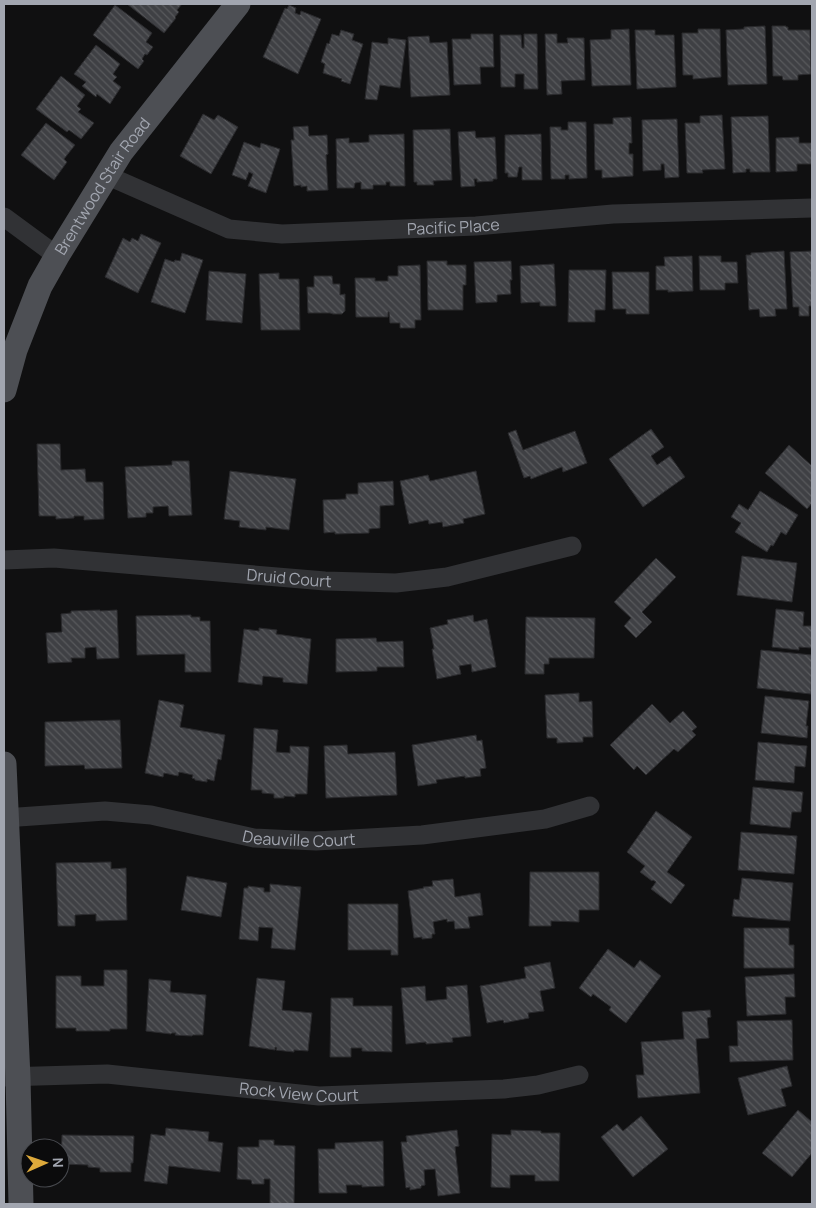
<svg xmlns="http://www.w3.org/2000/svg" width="816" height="1208" font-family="Manrope,sans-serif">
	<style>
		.building { fill: url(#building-back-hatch); stroke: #2a2a2d }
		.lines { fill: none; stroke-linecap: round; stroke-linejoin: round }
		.minor { stroke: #313235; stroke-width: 19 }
		.major { stroke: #4d4f54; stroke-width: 25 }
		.labels { text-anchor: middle; stroke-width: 4.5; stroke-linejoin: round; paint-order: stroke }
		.street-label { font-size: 16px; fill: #a2a6b0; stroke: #0b0b0c }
	</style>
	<defs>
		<pattern id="building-back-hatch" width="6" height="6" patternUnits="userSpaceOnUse" patternTransform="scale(1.25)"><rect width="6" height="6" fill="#3f4044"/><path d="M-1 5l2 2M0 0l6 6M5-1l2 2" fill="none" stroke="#58595c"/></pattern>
	</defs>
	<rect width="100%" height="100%" fill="#101011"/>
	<path class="building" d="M127,4H182L177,10L179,12L175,17L176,18L164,33Z
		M115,5L152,33L146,42L153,47L147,55L145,54L142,59L144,61L138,69L93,35Z
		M289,5L296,8L295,13L300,15L301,11L321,19L298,74L263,57L285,8L287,9Z
		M765,26L767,84L728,85L726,30L744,29V27Z
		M772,26H786V27H788V30H810L811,74L798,75V80H783L782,76H773Z
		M629,29L631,85L592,86L590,40L611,39V30Z
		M698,29H720L721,77L693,79V75H683L682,33H698Z
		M341,30L354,34L352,40L363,44L350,84L341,81L342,79L323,73L325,64L321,62L327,43L329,44L332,34L339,36Z
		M635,30H655V35H674L676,87L637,89Z
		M471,34H493L494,67H480L481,84L454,85L452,39H471Z
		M524,34H537L538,89H524V74H515V87H501L500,35H521L522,48H524Z
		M545,34H557V43H568L567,38H584L585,80L561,81L562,94L547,95Z
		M429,36L430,43L447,42L450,95L411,97L408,37Z
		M388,38L406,40L400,88L380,85L377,100L365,99L372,42L388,44Z
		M96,45L120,64L113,74L117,77L113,81L121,87L110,104L97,94L96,97L82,86L86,82L74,74Z
		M61,76L85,95L77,106L81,109L78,112L94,123L81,139L69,130L67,132L36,109Z
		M203,114L214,120L218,115L238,127L211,174L180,156Z
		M722,115L725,169L702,170L703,173H687L685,123H700V116Z
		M768,116L770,172H750V169H746V172L733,173L731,117Z
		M631,117L632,143H629V154H633V176L602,178V170H595L594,124H613V118Z
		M677,119L679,177L665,178L664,164H661V170L643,171L642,120Z
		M568,122H586L587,178L569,179V175H565V179H551L550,127H561V130H568Z
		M46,123L75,145L64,159L67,162L54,180L21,155Z
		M308,126L309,136L327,135L328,154L326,155L328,190L307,191V186L301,187V185L294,186L291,140H294L293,127Z
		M450,129L452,180L433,181L434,185H417V182H414L413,130Z
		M475,131L476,138L495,137L497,179H493V181L477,182V179H474L475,186L461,187L458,132Z
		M404,134L405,186H390V182H386V185H373V189H361V182L355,183L354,188H337L336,139L349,138V143L369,142V135Z
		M541,134L542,180H522V167H519L517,177H508V173H505V135Z
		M799,137V143H812V164H797V171L776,172V138Z
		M244,142L260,148L261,143L280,149L266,193L248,186L253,174L249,172L246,180L232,175Z
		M141,234L161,243L138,293L105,277L123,238L130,242L132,238L138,241Z
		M784,251L787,309H775L776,316L760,317L759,309L749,310L746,255H751V253Z
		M812,251V306H809V316H799V307H793L790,252Z
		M182,253L203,260L185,313L151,302L165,259L174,262L175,260L180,261Z
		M692,256L693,291L668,292V290H656V266H665L664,257Z
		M699,256H721V262H737L738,283H725V290H700Z
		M427,261H447V265H466V285H463V310H428Z
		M511,261L512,280H510L511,294L497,295V302L476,303L474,262Z
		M554,264L556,306H540V302L521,303L520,266Z
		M420,265L421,320H415V328H400V323H390L389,312H388V317H356L355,278H375V281H388V276H398V266Z
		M569,270H606L605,310H595V322H568Z
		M209,271L246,274L242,323L206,320Z
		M612,272H649V314H626V309H613Z
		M279,273V279H299L300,330H261L259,274Z
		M314,276H332L333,284H340V295L345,294V311L342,314H333L330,313H308L307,287H314Z
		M651,429L664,447L651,456L657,465L670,456L685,477L643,507L609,459Z
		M516,430L523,450L575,431L587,463L563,472L562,467L531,479L530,476L524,478L508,433Z
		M37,444H60L61,470L85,469L86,482H103L104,519L84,520V516H74V518L56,519V516H39Z
		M789,445L812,466V503L807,509L765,473Z
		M172,461H189L192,515L169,516L168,506L153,507V513H146V517L128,518L125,467L172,465Z
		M230,471L296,479L289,530L266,527V530L239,527L240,521L224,519Z
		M476,471L485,514L463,519L464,523L443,527L442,522L429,524L428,520L409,524L400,481L428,475L430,481Z
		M393,481L394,505L380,506V528L369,529V533L335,534V532L324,533L323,500L346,499V494H358V483Z
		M760,491L798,515L786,535L781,532L773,546L771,545L767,552L735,532L741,523L731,517L739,504L748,510Z
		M742,556L797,563L792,602L737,595Z
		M656,558L676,577L642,612L652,622L636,638L624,626L631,618L614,602Z
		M776,609L804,612L803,626H812V648L799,647V650L772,647Z
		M100,610V611L117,610L119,658L97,659L96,647L85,648V658H71L72,662L48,663L46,633L62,632L61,614L71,613V611Z
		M191,615V617H200V621H210L211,672H185V654L137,655L136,616Z
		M473,615L474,622L487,619L496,667L472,672L471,664L459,666L461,674L437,679L432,649H434L430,628L448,624L447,620Z
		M526,617L595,618L594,658H549V664H544V674H525Z
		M259,628L277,630L276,634L311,639L307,684L283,682V678L263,676L262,685L238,682L244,629L259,631Z
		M376,638L377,642L403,641L404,667H377V671L336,672V639Z
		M761,650L812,655L811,694L757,688Z
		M579,693V702L592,701L593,737H583V742L557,743V738H547L545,695Z
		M765,696L809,701L806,726H808L807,738L761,733Z
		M159,700L184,705L180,727L225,735L221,760L218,759L214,781L207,779V782L195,780V779L192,778L193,775L179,772L178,776L164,773L163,777L145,773Z
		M652,704L670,723L683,711L697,727L692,731L696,735L678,752L674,749L646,775L637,766L634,770L610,745Z
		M120,720L122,768L85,769L84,765L45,766V722Z
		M254,728L278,730L276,752L290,753V746L309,747L307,794H295V797L284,796V798H274V794L262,793V790H251Z
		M476,735L477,741L482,740L486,768L480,769L481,776L465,778V776L436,780L437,783L418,786L412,745Z
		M758,742L807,746L805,767L795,766L794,783L755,780Z
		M347,745L348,754L395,752L397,795L326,798L324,746Z
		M753,787L803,792L801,812H792L790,828L750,824Z
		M656,811L692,837L667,872L685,885L671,904L651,889L656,882L653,880L652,881L640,872L645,866L627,852Z
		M741,832L797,836L794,874L738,870Z
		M111,862V869L126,868L127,920L96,921V914L75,915V926H58L56,863Z
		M530,872H599V910H579V922L551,921V926H529Z
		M187,876L227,883L221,917L181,910Z
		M742,878L793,883L790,921L732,916L734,899L739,900Z
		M453,879L455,897L480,893L483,915L468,917L470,928L455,929L454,921L447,922V919L433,922L435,934H432V938L422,939V937L414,938L408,891L424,888L423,887L433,886L432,881Z
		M270,884L301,887L295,950L271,948L273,928L259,927L258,941L239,939L244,888H248V886L264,888V892H270Z
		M348,904H398V955H391V950H348Z
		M744,928H789V945H794V968H744Z
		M608,949L634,968L640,960L661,976L626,1023L609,1010L611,1007L593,994L591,997L579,988Z
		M550,962L555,988L540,991L544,1011L528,1013L529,1018L504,1023L503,1020L487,1023L480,986L526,978L524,967Z
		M104,970H127V1029H110V1031H76V1028H56V976H81V986H104Z
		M794,974L795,997H785L786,1014L747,1016L745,977Z
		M257,978L285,981L282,1010L312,1013L308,1051L294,1050V1052L276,1050L277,1048L275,1047V1050L249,1046Z
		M149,979L171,981L170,992L206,995L203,1035H193L192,1036L175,1035L176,1033H172L171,1034L146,1031Z
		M467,985L471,1036L452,1038L453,1042L426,1044V1042L406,1044L401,988L425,986L426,1001L447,999L446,987Z
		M331,998H353V1006H392V1052L362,1051V1048H351V1057H330Z
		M710,1010L711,1017L707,1018L709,1038L696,1039L700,1093L638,1098L636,1075H644L641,1042L684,1039L682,1012Z
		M792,1020L793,1060L730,1062L729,1046H738L737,1021Z
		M787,1066L792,1086L781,1089L786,1106L748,1115L738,1078Z
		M798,1110L812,1122V1153L792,1177L762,1153Z
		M641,1116L668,1149L633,1177L601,1137L617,1124L623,1131Z
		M166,1128L209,1132L208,1141L223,1143L220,1172L169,1166L167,1184L144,1181L151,1134L165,1136Z
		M457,1130L459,1146L455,1147L460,1193L438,1196L435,1169L424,1170L425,1185L421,1186V1188L410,1190V1187L406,1188L401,1142H407L406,1136Z
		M511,1130L541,1131V1133H560L559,1181H535V1175H510V1188L491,1187L492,1134L511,1135Z
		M62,1135L134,1136L133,1163H131V1172H100V1168L88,1167V1165L61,1164Z
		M259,1140H274V1145L295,1146L294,1204H270V1179H264V1184H252L251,1180L237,1179L238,1147H259Z
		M383,1141L384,1186L362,1187V1185H346L347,1193H319L318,1149H335V1143Z"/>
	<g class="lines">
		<g class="minor">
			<path id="s1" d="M106,175L229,229L282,234L476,226L613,214L812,208"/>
			<path d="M4,217L57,256"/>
			<path id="s2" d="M4,560L54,558L325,581L396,583L447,577L572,546"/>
			<path id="s3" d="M4,818L105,811L151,815L254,838L316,841L422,835L545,819L590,806"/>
			<path id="s4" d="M4,1077L107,1074L319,1096L504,1089L538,1085L579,1075"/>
		</g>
		<g class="major">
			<path id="s5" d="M4,390L15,350L40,286L57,256L121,152L238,4"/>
			<path d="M4,764L18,1078L21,1204"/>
		</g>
	</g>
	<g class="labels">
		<g class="street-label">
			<text dy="6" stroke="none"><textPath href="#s5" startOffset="228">Brentwood Stair Road</textPath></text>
			<text dy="6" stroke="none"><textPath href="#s1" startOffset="359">Pacific Place</textPath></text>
			<text dy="6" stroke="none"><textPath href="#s2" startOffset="286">Druid Court</textPath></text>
			<text dy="6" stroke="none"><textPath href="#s3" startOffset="298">Deauville Court</textPath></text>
			<text dy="6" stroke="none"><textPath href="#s4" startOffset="296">Rock View Court</textPath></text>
		</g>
	</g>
	<rect width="816" height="1208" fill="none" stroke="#a2a6b0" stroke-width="10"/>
	<g transform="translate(45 1163) rotate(88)"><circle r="24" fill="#0b0b0c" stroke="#47494e"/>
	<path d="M0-4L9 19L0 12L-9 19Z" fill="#dda93b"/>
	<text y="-8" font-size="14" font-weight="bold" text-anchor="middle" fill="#a2a6b0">N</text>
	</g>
</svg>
